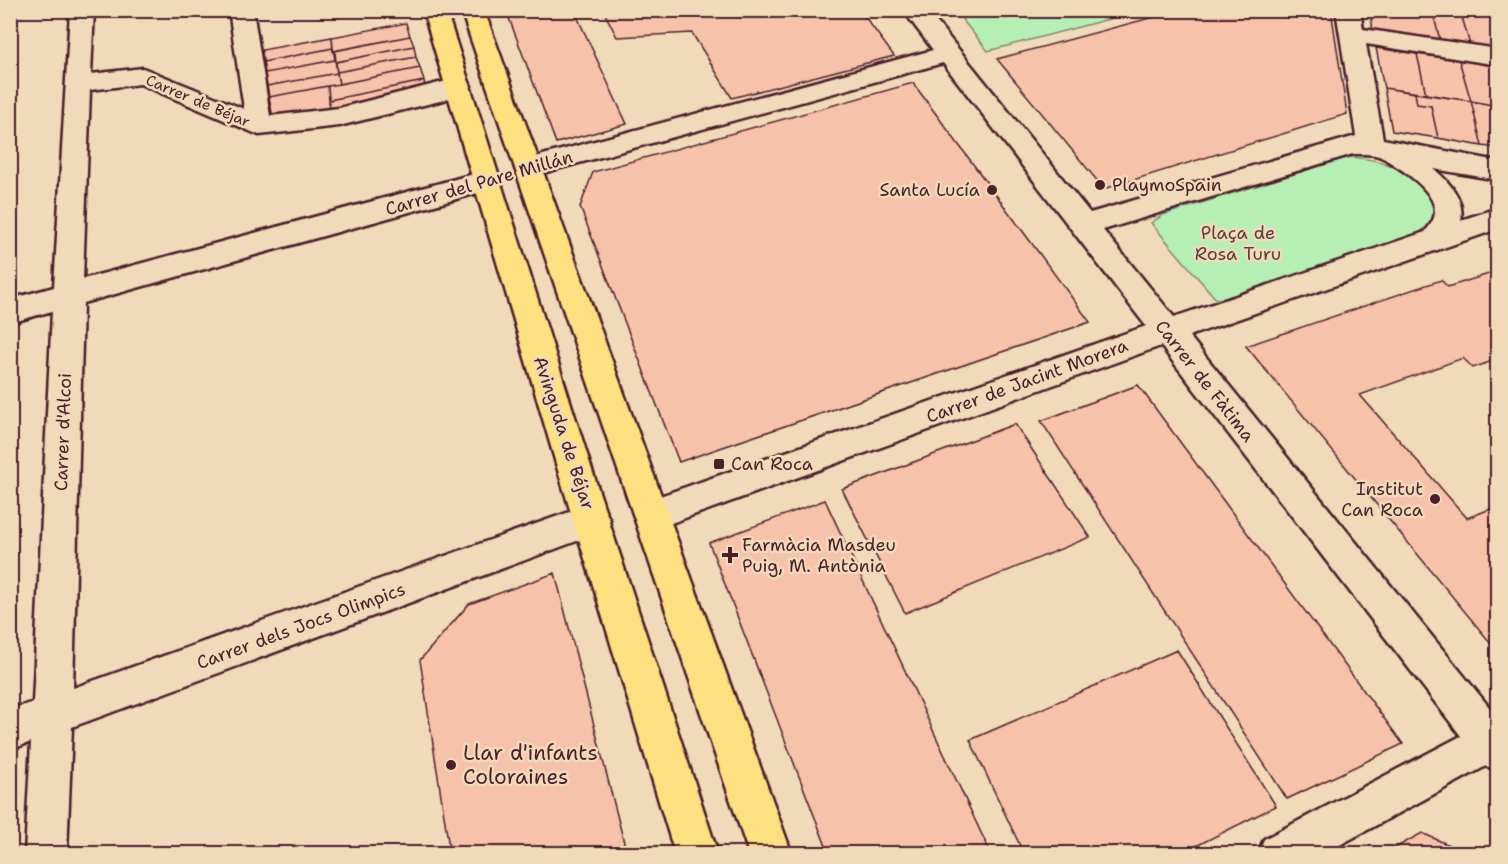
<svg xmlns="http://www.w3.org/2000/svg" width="1508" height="864" font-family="'Shantell Sans',sans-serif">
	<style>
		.green { fill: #b6efb3; stroke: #80876f; stroke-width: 1.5 }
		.building { fill: #f7c2aa; stroke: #4a1f2b; stroke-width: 1.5 }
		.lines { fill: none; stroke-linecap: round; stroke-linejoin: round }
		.minor-casing { stroke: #4a1f2b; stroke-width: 5 }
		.major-casing { stroke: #4a1f2b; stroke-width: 5 }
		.minor { fill: #f0dab9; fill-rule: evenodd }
		.major { fill: #fde080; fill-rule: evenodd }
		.poi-dot { fill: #4a1f2b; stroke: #f0dab9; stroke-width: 2 }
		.labels { text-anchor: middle; stroke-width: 5; stroke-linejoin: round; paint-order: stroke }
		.far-street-label { font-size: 15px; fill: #4a1f2b; stroke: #f0dab9 }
		.street-label { font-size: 18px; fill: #4a1f2b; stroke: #f0dab9 }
		.poi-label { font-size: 18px; fill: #4a1f2b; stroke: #f0dab9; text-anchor: start }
		.park-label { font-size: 18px; fill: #5a3e3f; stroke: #f0dab9 }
		.near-poi-label { font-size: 21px; fill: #4a1f2b; stroke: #f0dab9; text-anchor: start }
	</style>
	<rect width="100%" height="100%" fill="#f0dab9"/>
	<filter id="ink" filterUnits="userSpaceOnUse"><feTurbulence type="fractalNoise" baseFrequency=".0167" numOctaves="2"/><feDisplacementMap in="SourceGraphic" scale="12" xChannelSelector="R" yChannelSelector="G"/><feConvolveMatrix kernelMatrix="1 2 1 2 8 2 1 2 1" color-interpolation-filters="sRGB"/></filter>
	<g filter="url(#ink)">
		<path class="green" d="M955,11H1139L988,51Z
			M1349,157C1363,158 1377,160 1390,165C1415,174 1455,210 1420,232L1235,297L1216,299L1151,223L1163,215Z"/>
		<path class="building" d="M506,10H574L627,124L556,143Z
			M603,10H860L894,56L732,98L692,33L617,37Z
			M1180,10H1331L1347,114L1104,189L997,59Z
			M1370,10H1432L1440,40L1373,31Z
			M1432,10H1460L1470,45L1440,40Z
			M1460,10H1498V49L1470,45Z
			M406,23L410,36L333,51L332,37Z
			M410,36L414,46L336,62L335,51Z
			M332,37L333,48L263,62L262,50Z
			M414,46L416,57L337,72L336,62Z
			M333,48L335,60L265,73L263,62Z
			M1376,48L1417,54L1426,94L1384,88Z
			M1417,54L1459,60L1471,101L1426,94Z
			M416,57L420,68L339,84L337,72Z
			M335,60L337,73L267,86L265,73Z
			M1459,60L1496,66L1498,106L1471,101Z
			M420,68L424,81L329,100L328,86Z
			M337,73L339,84L269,97L267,86Z
			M424,81L426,90L330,111L329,100Z
			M913,83L1090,322L679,462L580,207L593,172Z
			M328,86L330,111L273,118L269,97Z
			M1384,88L1415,93L1417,104L1431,106L1438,138L1392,131Z
			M1415,93L1471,101L1482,146L1438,138L1431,106L1417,104Z
			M1471,101L1498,106V148L1482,146Z
			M1498,271V359L1473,368L1463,358L1360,395L1467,518L1498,506V652L1246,346L1441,280L1448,287Z
			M1138,385L1403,744L1287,799L1041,421Z
			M1015,424L1090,537L905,613L842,489Z
			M825,500L991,854H829L709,543Z
			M555,573L627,854H450L420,660L469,604Z
			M1177,650L1276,806L1180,854H1024L970,740Z
			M1422,833L1469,854H1384Z"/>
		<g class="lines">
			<g class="minor-casing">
				<path id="minor" d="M70,10H94L91,74L143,68L244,109L229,10H253L270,116L339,108L459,78L468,80L471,86L468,92L444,100L339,126L259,135L140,84L90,90L83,279L485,171L495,174L499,181L495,188L485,191L83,303L73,688L592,504L604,509L610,520L604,531L72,727L67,854H25L31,742L10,750V710L33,702L52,311L10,323V299L54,287Z
					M903,10H927L1090,213L1356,136L1336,10H1360L1363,29L1498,49V65L1366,44L1383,139L1498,161V180L1434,169C1449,182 1465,199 1461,220L1498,208V229L1189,336L1498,718V771L1486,766L1323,854H1258L1264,839L1461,736L1161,346L652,530L640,525L635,514L640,503L1146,326L943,63L528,177L519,175L515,168L519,161L528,159L933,50ZM1353,154C1363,154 1376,153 1385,159C1401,169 1434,189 1435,211C1435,220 1430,225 1425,232L1174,317L1103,230Z"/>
			</g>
			<g class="major-casing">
				<path id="major" d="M423,10H446L591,467L718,854H675L557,467Z
					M461,10H484L792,854H749Z"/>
			</g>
			<use href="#minor" class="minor"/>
			<use href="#major" class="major"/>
		</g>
	</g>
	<g class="poi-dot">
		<circle cx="1100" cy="185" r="6"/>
		<circle cx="992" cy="190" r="6"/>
		<rect x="713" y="458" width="12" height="12" rx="3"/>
		<circle cx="1435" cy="499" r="6"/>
		<path d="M727 546h6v6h6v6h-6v6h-6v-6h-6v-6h6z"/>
		<circle cx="451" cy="765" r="6"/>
	</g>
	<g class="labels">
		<g class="far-street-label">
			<text transform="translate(198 101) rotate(23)" y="5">Carrer de Béjar</text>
		</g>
		<g class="street-label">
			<text transform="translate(479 183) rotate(-16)" y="6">Carrer del Pare Millán</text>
			<text transform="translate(1027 381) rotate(-20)" y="6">Carrer de Jacint Morera</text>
			<text transform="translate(1205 381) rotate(52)" y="6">Carrer de Fàtima</text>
			<text transform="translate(63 432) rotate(-88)" y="6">Carrer d'Alcoi</text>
			<text transform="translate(564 433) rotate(72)" y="6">Avinguda de Béjar</text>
			<text transform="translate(301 626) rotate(-20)" y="6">Carrer dels Jocs Olimpics</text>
		</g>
		<g class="poi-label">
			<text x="1112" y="191">PlaymoSpain</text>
			<text x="980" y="196" text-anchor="end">Santa Lucía</text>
			<text x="731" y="470">Can Roca</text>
			<text x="1423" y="495" text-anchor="end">Institut<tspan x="1423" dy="21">Can Roca</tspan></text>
			<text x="742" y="551">Farmàcia Masdeu<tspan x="742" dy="21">Puig, M. Antònia</tspan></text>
		</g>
		<g class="park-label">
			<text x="1238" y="239">Plaça de<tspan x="1238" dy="21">Rosa Turu</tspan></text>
		</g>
		<g class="near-poi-label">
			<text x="463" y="760">Llar d'infants<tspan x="463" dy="24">Coloraines</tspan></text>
		</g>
	</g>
	<rect width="1508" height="864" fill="none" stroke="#f0dab9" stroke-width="36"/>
	<rect x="18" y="18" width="1472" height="828" fill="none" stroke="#4a1f2b" stroke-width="2" filter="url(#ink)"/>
</svg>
